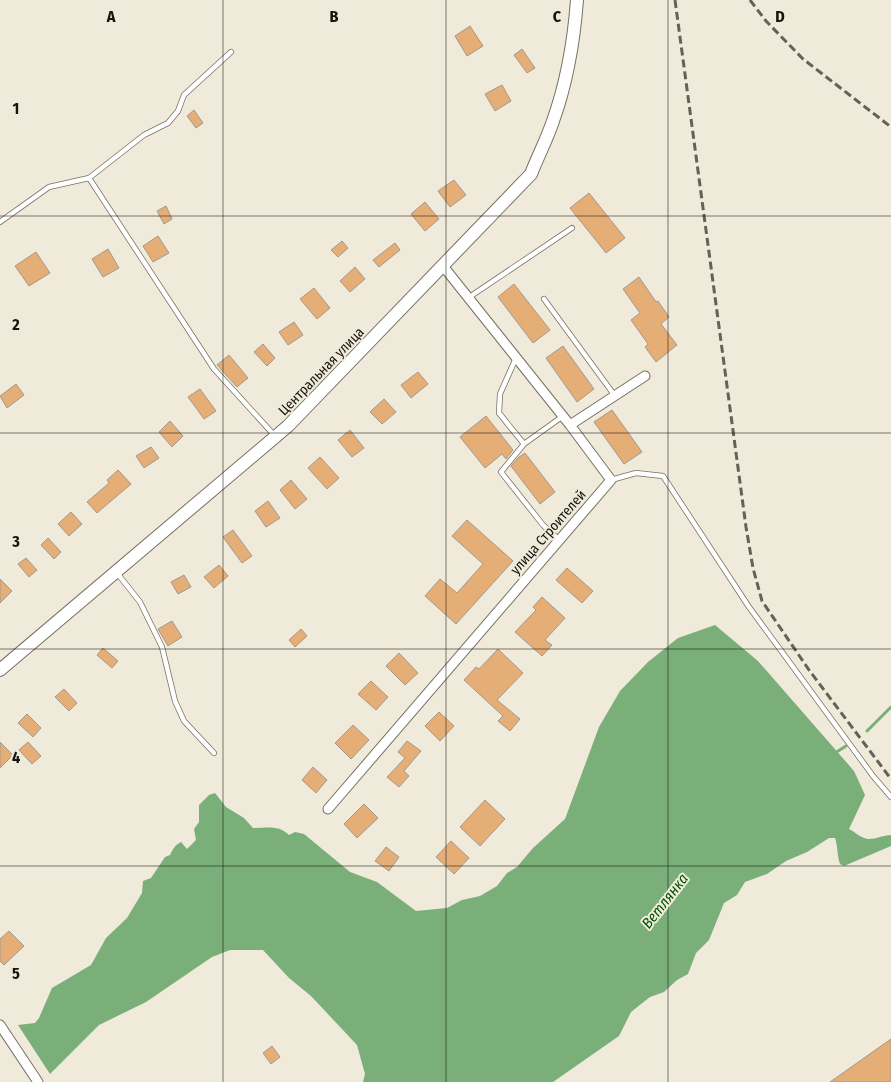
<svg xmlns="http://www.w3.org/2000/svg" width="891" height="1082" font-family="'Fira Sans Condensed',sans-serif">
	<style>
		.water { fill: #7aaf79 }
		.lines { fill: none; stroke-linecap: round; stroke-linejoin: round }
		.stream { stroke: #7aaf79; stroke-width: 3 }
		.building { fill: #e6ae77; stroke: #a4988c }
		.lane-casing { stroke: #767163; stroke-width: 6 }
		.street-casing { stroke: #767163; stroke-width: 11 }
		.secondary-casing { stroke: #767163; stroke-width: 14 }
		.lane { stroke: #fff; stroke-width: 4.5 }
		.street { stroke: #fff; stroke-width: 9 }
		.secondary { stroke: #fff; stroke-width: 12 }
		.rail { stroke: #646158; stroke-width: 3; stroke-dasharray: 8 4; stroke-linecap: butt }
		.grid { fill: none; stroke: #16140e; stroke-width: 1; stroke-opacity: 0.55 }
		.labels { text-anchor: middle; stroke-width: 4; stroke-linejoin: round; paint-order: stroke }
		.street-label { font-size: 14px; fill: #16140e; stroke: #efeada }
		.water-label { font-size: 15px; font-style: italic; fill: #005409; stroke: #efeada }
		.grid-label { font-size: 16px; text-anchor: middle; font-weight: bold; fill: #16140e; stroke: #efeada; stroke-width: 4; stroke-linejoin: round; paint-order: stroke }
	</style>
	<rect width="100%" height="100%" fill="#efeada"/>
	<path class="water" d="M715,625L758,661L854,771L865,795L849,829C855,832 862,839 869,839C876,839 884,835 891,835V846L844,866L840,864C837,856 838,847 835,838H829L807,852L786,861L767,874L745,882L737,895L724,903L709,940L696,953L688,974L677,980L664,992L650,997L631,1012L619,1036L553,1082H363L365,1074L357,1045L311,996L289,978L263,950H230L212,957L146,1002L99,1025L50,1074L18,1025L35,1023L39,1018L52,988L91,965L106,938L127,918L142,893L143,881L151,878L165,857L170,855C173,849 175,845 181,842L187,849L196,840L194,829L199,822V805L209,795L215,793L226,807L244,818L253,828C266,828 279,825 289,835L295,832L304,834L350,872L377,882L416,911L447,908L462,900L480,896L497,886L507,873L517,867L533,848L565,819L599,727L620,691L648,662L678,638Z"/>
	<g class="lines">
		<path class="stream" d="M867,731L891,707
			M835,753L846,746"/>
	</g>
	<path class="building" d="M470,26L483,46L467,56L455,36Z
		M522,49L535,68L527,73L514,55Z
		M502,85L511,101L495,111L485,94Z
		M194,110L203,123L196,128L187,116Z
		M454,180L466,195L450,207L438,191Z
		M589,193L625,238L606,253L570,208Z
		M425,202L439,219L425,231L411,214Z
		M166,206L172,219L164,224L157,211Z
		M158,236L169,253L153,262L143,246Z
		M342,241L348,248L338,257L331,250Z
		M395,243L400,250L379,267L373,260Z
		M108,249L119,268L103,277L92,259Z
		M36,252L50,273L29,286L15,266Z
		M355,267L365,279L350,292L340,281Z
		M639,277L656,302L658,301L669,317L661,324L677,345L656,362L645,347L648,344L631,320L640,313L623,289Z
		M514,284L550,330L533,343L498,297Z
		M314,288L330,308L317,319L300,299Z
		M294,322L303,335L288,345L279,332Z
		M263,344L275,358L267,366L254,352Z
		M563,346L594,389L577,402L546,358Z
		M229,355L248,378L237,387L217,365Z
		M418,372L428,384L411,398L401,385Z
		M16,384L24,395L7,408L0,396Z
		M200,389L216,411L204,419L188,397Z
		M384,399L396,412L382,424L370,412Z
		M612,410L642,452L624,464L594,422Z
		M486,416L513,450L506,459L502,454L485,468L460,437Z
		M170,421L183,436L172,447L159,432Z
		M350,430L364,448L352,457L338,440Z
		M151,447L159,458L144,468L136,456Z
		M525,453L555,492L540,504L511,466L519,457Z
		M320,457L339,478L327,489L308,468Z
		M118,470L131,484L97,513L87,502L109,483L107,480Z
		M291,480L307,499L295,509L280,490Z
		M268,501L280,518L266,527L255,511Z
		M71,512L82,524L69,536L58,524Z
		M467,520L513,561L456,624L425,596L440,579L457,593L483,564L452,536Z
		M233,530L252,556L242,563L223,537Z
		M48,538L61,552L54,559L41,545Z
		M26,558L37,570L29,577L18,564Z
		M219,565L228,576L214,588L204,577Z
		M567,568L593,591L582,603L556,580Z
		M184,575L191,587L178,594L171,582Z
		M0,579L12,591L0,603Z
		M542,597L565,618L545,640L552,645L542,656L515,632L536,610L533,607Z
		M172,621L182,637L168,646L158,629Z
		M301,629L307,636L295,647L289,640Z
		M103,648L118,661L112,668L97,655Z
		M498,649L523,673L497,700L520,719L510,731L498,721L503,716L464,680L476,667L479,669Z
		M399,653L418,673L405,685L386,666Z
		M371,681L388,697L376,710L358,694Z
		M64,689L77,703L69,711L55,697Z
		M439,712L454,726L440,741L425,726Z
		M27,714L41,728L33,737L18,723Z
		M353,725L369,740L351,759L335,743Z
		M407,741L421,751L404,771L409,776L399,787L387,777L405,758L398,752Z
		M0,742L13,755L0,768Z
		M28,742L41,756L32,764L19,750Z
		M313,767L327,780L316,793L302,780Z
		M485,800L505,819L480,846L460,827Z
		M364,804L378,818L357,838L344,824Z
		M451,841L469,858L454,874L436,857Z
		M386,847L399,857L389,871L375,861Z
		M9,931L24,946L4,965L0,961V939Z
		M891,1039V1082H830Z
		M272,1046L280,1057L271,1064L263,1053Z"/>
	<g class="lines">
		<g class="lane-casing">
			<path id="lane" d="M231,52L184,95L178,111L168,123L144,135L89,178L214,369L275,436
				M0,222L49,187L89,178
				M468,298L572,228
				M544,299L615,396
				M516,358L500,394L499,413L524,444L563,416
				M524,444L501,472L543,525L559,540
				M611,480L636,473L663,476L749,607L873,776L891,797
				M117,573L140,602L162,647L175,701L184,721L214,753"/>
		</g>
		<g class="street-casing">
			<path id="street" d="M570,425L645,376
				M328,809L611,480L570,425L443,266
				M0,1025L38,1082"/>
		</g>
		<g class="secondary-casing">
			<path id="secondary" d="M0,670L288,426L531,174C538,156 547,139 553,121C567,82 574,40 577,0"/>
		</g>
		<use href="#lane" class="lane"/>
		<use href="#street" class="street"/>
		<use href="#secondary" class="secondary"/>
		<path class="rail" d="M675,0L746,527L753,568L762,601L809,670L891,779
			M750,0L766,21L803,59L891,127"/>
	</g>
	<path class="grid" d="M223,0V1082M446,0V1082M668,0V1082M0,216H891M0,433H891M0,649H891M0,866H891"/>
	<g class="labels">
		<g class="street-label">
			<text transform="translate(321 371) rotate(-46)" y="5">Центральная улица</text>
			<text transform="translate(548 532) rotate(-49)" y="5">улица Строителей</text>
		</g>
		<g class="water-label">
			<text transform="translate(665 901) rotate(-52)" y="5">Ветлянка</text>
		</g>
	</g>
	<g class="grid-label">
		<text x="111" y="22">A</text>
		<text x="334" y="22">B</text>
		<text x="557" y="22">C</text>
		<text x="780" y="22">D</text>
		<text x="16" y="114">1</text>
		<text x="16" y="330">2</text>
		<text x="16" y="547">3</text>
		<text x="16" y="763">4</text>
		<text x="16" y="979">5</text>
	</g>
</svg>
